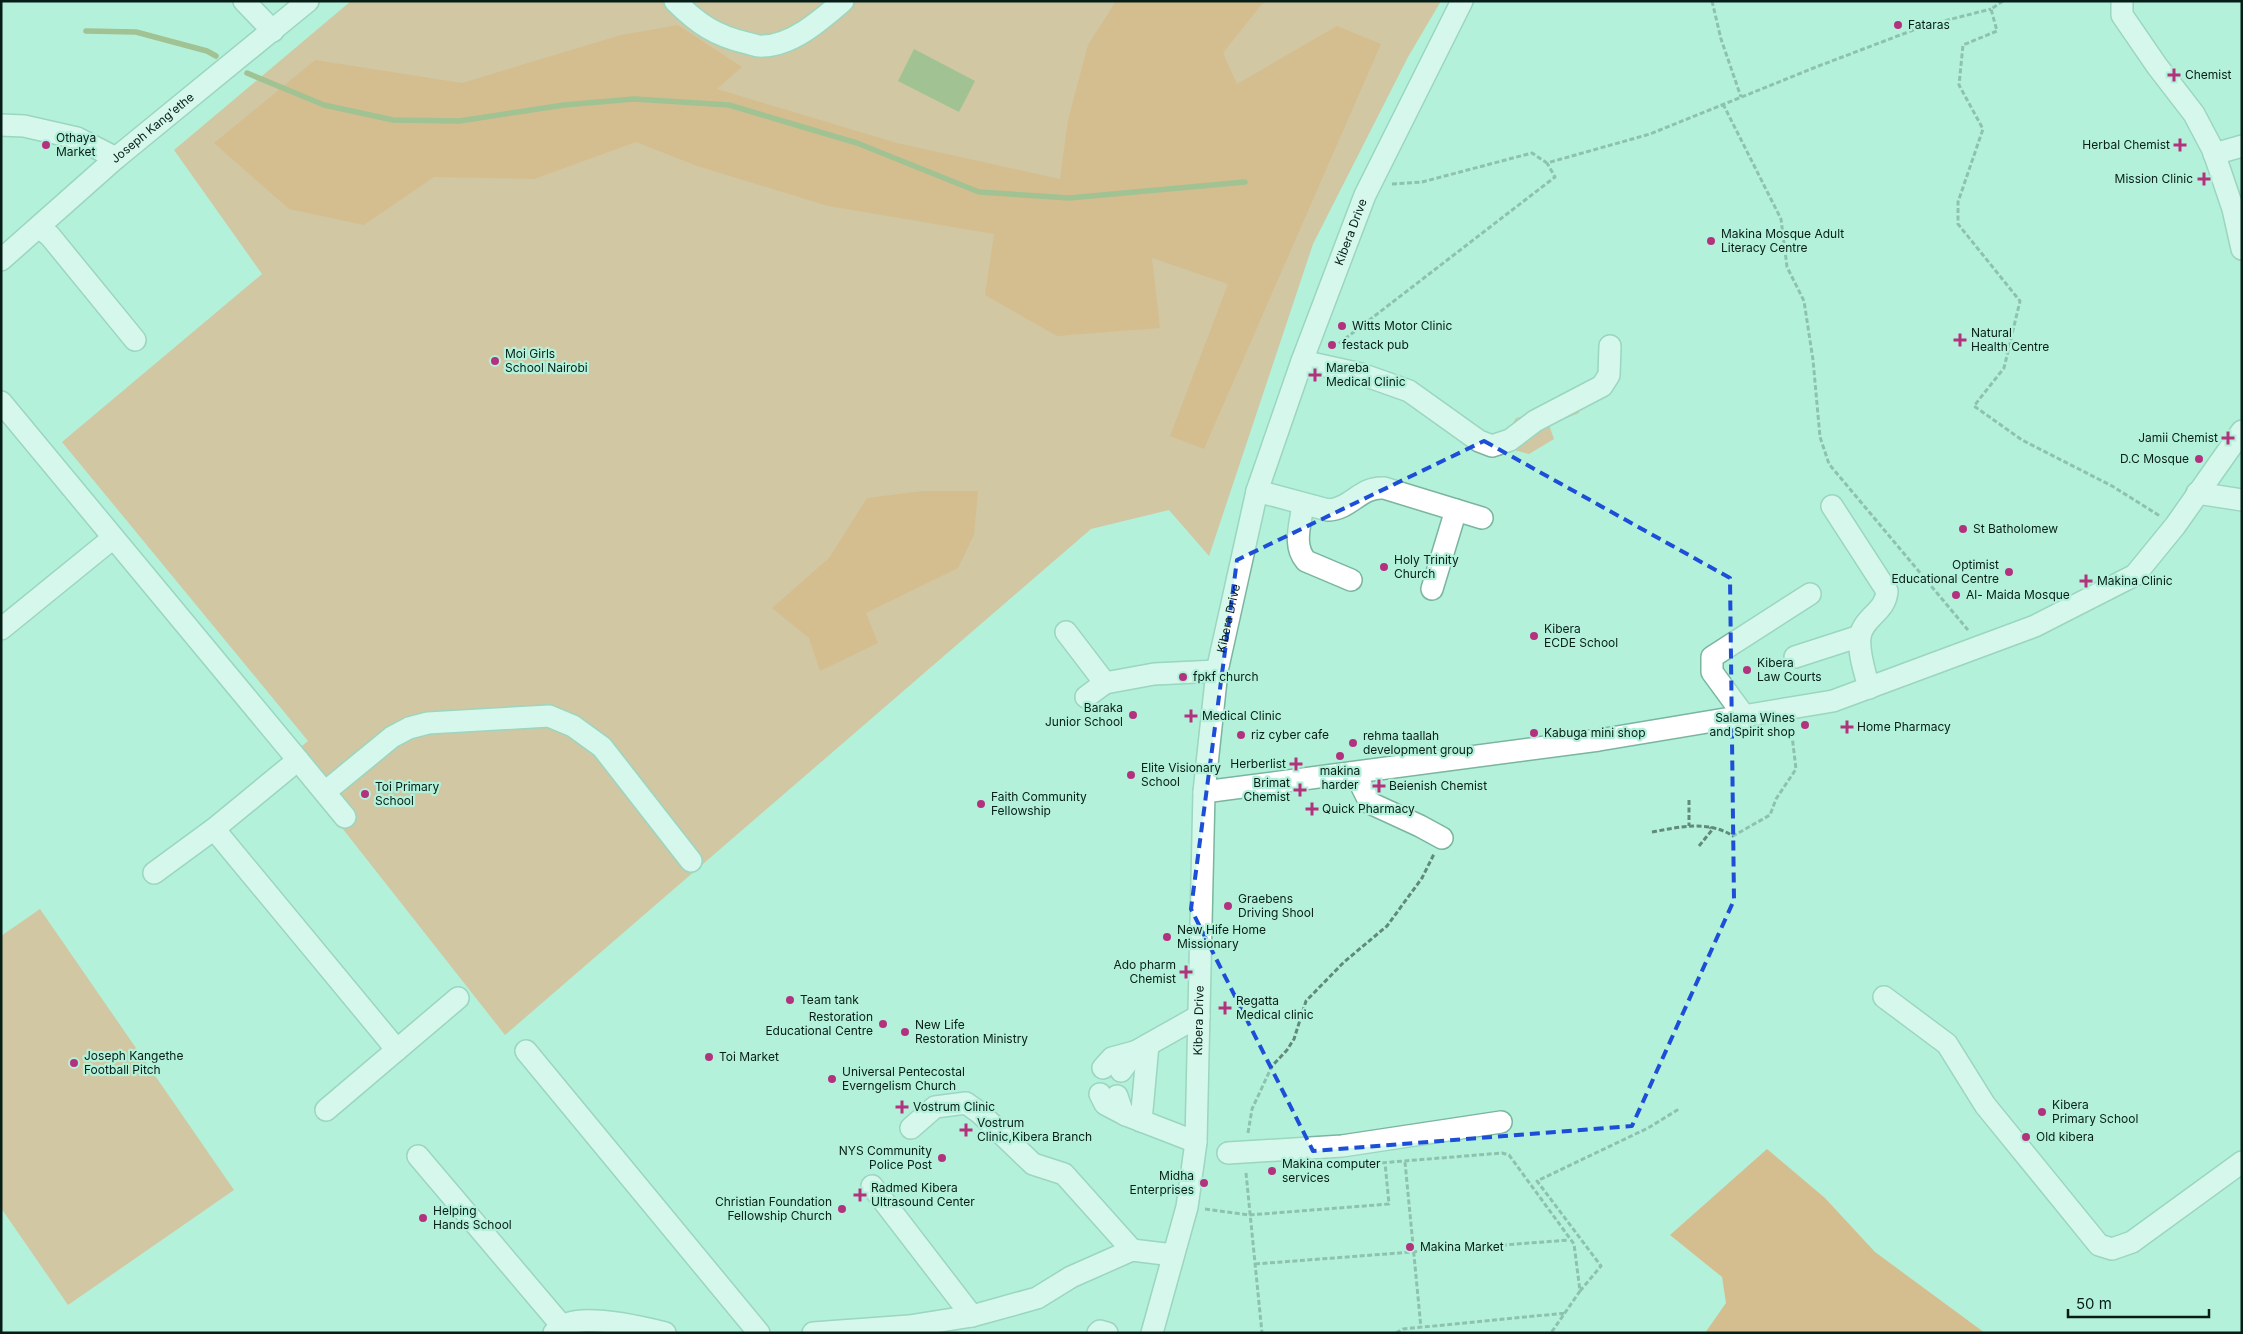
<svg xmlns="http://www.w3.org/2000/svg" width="2243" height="1334" font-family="Inter,sans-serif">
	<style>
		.green { fill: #f3955f }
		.forest { fill: #fa8237 }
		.water { fill: #898a3b }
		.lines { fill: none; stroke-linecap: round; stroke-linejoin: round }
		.stream { stroke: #898a3b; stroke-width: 5.5 }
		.minor-casing { stroke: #7ab59f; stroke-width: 24 }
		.path { stroke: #608b7c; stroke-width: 3; stroke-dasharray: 5 2.5; stroke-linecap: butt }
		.minor { stroke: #fff; stroke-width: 21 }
		.marked { fill: none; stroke: #1d4ed8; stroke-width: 4; stroke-dasharray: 10 6; stroke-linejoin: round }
		.poi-dot { fill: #b3327d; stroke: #b4f1da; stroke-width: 2 }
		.labels { text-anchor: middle; stroke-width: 4.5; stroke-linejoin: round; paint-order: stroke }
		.poi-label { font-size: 12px; fill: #061e17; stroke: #b4f1da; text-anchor: start }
		.street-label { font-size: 12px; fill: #061e17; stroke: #b4f1da }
	</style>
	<rect width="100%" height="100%" fill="#b4f1da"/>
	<path class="green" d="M351,1H1441L1408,57L1313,244L1209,556L1169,510L1091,529L505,1035L287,758L308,741L62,442L262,274L174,150Z
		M1576,403L1579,413L1549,425L1554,439L1529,454L1499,446L1516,418Z
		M40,909L234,1190L68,1305L1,1208V936Z"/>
	<path class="forest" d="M1116,1H1267L1261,5L1223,53L1237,84L1337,26L1381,44L1204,449L1170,436L1228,284L1152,258L1160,328L1057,336L985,295L994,234L828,206L697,166L636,142L534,179L434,177L364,225L289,209L214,143L315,60L462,83L621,35L678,25L742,67L717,89L897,143L1060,179L1068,120L1088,45Z
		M922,491H978L974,535L958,568L866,613L878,643L820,671L809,638L772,608L829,558L867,498Z
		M1767,1149L1825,1198L1875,1252L1985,1333H1705L1726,1303L1722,1277L1670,1235Z"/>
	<path class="water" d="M914,49L975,81L959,112L898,81Z"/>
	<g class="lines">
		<path class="stream" d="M86,31L136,32L207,51L216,56
			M247,73L324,105L393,120L459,121L564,105L634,99L729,105L857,143L979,192L1069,198L1245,182"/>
		<g class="minor-casing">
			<g id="minor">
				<path d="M244,1L273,31"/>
				<path d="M675,1C698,24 716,36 747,43C752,44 758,47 763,46C793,45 821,20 843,1"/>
				<path d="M2122,1V15L2157,66L2194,114L2213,150L2233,209L2242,249"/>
				<path d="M1,125L24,126L77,138L116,158"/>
				<path d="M2214,154L2242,146"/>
				<path d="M39,227L50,236L135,340"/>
				<path id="s1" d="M1,260L116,158L308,1"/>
				<path d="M1302,361L1361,374L1409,391L1479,441L1492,446L1510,440L1535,421L1602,386L1609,375L1610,346"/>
				<path d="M1,402L298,760L214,829L154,873"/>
				<path d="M1257,491L1328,510C1351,509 1361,486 1384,488L1482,518"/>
				<path d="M2197,493L2242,500"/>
				<path d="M1303,504C1301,523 1292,545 1306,561L1351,580"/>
				<path d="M1832,506L1887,591C1886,612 1863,617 1860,637C1858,653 1865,672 1869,688"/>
				<path d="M1432,589L1456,510"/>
				<path d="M1,629L113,538"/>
				<path d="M1066,632L1105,683L1154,674L1217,671"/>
				<path d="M1795,657L1860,636"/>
				<path d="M1086,697L1105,683"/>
				<path d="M1745,717L1712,672V657L1810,594"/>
				<path d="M298,760L345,817"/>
				<path d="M1355,773L1370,803L1420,826L1442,838"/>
				<path d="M325,792L392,737L409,728L428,723L549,716L573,726L602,747L691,861"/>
				<path d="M1204,792L1599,740L1833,701L2035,626L2135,575L2175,526L2242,431"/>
				<path d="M214,829L397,1050"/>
				<path d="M1884,997L1947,1044L1985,1105L2099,1245L2112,1249L2132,1242L2242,1162"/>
				<path d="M526,1051L759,1333"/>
				<path d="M1103,1068L1112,1058L1134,1052"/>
				<path d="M1121,1071L1135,1052L1199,1016"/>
				<path d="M1100,1094L1105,1104L1126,1115"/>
				<path d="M1117,1096L1122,1111L1126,1115L1196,1142"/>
				<path d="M326,1110L458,998"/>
				<path d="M1141,1121L1148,1045"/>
				<path d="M911,1128L935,1107L966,1103L980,1113L1033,1164L1064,1174L1132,1250"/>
				<path d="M1228,1153L1342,1146L1501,1122"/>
				<path d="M418,1156L562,1326"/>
				<path d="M872,1186L972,1316"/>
				<path d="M554,1333C558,1329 562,1325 567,1324C589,1315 641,1327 665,1333"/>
				<path d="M813,1333L909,1326L972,1316L1037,1298L1071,1277L1132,1250L1173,1255"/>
				<path d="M1098,1333L1100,1331L1107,1333"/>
				<path id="s2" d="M1152,1333L1187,1207L1196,1142L1204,792L1217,671L1257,491L1302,361L1365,195L1462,1"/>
			</g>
		</g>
		<path class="path" d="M1712,1L1721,39L1741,97
			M2003,1L1991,9L1997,31L1963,45L1959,85L1983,129L1958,202V224L2020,301L2004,368L1974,406L2022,440L2112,486L2160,516
			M1723,104L1781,219L1787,267L1804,301L1813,360L1820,437L1829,464L1968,630
			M1392,184L1422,182L1532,153L1547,163L1650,134L1816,67L1924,26L1991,9
			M1333,348L1555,177L1547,163
			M1689,800V826
			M1652,832C1680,827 1708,820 1733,836L1770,815L1776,799L1796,769L1791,727
			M1699,846L1712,830L1710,827
			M1248,1133L1252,1109L1272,1066L1287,1050L1294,1039L1306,1001L1344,962L1387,926L1422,878L1434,854
			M1405,1162L1421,1328
			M1367,1164L1502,1153L1509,1155L1574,1244L1580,1291L1551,1333
			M1246,1173L1262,1333
			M1205,1209L1249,1215L1389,1204L1385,1163
			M1255,1264L1569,1240
			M1580,1291L1601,1266L1537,1181L1648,1128L1679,1109
			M1396,1333L1403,1329L1566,1313"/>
		<use href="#minor" class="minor"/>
	</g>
	<path d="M0 0H2243V1334H0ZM1484,441L1730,578L1734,900L1632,1126L1313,1151L1191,909L1237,560Z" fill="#b4f1da" fill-opacity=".55" fill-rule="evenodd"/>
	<path class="marked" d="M1484,441L1730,578L1734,900L1632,1126L1313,1151L1191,909L1237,560Z"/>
	<g class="poi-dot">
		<circle cx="1898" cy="25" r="5"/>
		<path d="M2171.5 67.5h5v5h5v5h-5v5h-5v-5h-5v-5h5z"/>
		<circle cx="46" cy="145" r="5"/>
		<path d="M2177.5 137.5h5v5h5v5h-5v5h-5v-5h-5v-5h5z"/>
		<path d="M2201.5 171.5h5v5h5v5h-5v5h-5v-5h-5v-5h5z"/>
		<circle cx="1711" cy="241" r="5"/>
		<circle cx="1342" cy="326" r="5"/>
		<path d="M1957.5 332.5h5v5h5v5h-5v5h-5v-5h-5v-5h5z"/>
		<circle cx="1332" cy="345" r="5"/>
		<circle cx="495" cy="361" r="5"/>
		<path d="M1312.5 367.5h5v5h5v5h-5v5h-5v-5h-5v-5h5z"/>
		<path d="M2225.5 430.5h5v5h5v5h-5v5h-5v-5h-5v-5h5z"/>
		<circle cx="2199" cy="459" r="5"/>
		<circle cx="1963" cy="529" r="5"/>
		<circle cx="1384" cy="567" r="5"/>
		<circle cx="2009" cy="572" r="5"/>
		<path d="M2083.5 573.5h5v5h5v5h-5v5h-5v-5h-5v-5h5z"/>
		<circle cx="1956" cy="595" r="5"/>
		<circle cx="1534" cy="636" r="5"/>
		<circle cx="1747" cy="670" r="5"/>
		<circle cx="1183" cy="677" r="5"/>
		<circle cx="1133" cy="715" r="5"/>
		<path d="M1188.5 708.5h5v5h5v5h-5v5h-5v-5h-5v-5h5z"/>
		<circle cx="1805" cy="725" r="5"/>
		<path d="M1844.5 719.5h5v5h5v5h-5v5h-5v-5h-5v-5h5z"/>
		<circle cx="1534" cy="733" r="5"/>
		<circle cx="1241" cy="735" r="5"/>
		<circle cx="1353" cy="743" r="5"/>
		<circle cx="1340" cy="756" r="5"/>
		<path d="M1293.5 756.5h5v5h5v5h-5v5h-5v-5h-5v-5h5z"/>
		<circle cx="1131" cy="775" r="5"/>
		<path d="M1376.5 778.5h5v5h5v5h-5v5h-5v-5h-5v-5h5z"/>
		<path d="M1297.5 782.5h5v5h5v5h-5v5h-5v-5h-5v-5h5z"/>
		<circle cx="365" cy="794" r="5"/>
		<circle cx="981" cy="804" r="5"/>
		<path d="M1309.5 801.5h5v5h5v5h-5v5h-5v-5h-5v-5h5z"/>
		<circle cx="1228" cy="906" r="5"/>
		<circle cx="1167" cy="937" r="5"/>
		<path d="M1183.5 964.5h5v5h5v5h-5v5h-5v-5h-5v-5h5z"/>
		<circle cx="790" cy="1000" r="5"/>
		<path d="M1222.5 1000.5h5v5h5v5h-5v5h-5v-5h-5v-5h5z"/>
		<circle cx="883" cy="1024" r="5"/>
		<circle cx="905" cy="1032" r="5"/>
		<circle cx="709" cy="1057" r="5"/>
		<circle cx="74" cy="1063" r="5"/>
		<circle cx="832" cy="1079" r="5"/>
		<path d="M899.5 1099.5h5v5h5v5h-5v5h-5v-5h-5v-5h5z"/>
		<circle cx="2042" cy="1112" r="5"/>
		<path d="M963.5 1122.5h5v5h5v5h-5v5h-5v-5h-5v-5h5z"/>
		<circle cx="2026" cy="1137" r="5"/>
		<circle cx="942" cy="1158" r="5"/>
		<circle cx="1272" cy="1171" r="5"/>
		<circle cx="1204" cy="1183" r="5"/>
		<path d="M857.5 1187.5h5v5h5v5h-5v5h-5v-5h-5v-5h5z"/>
		<circle cx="842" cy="1209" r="5"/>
		<circle cx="423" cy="1218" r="5"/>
		<circle cx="1410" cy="1247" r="5"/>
	</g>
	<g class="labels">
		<g class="poi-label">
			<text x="1908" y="29">Fataras</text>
			<text x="2185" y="79">Chemist</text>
			<text x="56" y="142">Othaya<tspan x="56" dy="14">Market</tspan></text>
			<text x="2170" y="149" text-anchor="end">Herbal Chemist</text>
			<text x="2193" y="183" text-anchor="end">Mission Clinic</text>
			<text x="1721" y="238">Makina Mosque Adult<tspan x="1721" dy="14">Literacy Centre</tspan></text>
			<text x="1352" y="330">Witts Motor Clinic</text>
			<text x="1971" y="337">Natural<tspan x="1971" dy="14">Health Centre</tspan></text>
			<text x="1342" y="349">festack pub</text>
			<text x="505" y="358">Moi Girls<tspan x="505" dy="14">School Nairobi</tspan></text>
			<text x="1326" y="372">Mareba<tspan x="1326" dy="14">Medical Clinic</tspan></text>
			<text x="2218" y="442" text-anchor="end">Jamii Chemist</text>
			<text x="2189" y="463" text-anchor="end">D.C Mosque</text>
			<text x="1973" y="533">St Batholomew</text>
			<text x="1394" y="564">Holy Trinity<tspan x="1394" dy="14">Church</tspan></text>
			<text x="1999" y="569" text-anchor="end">Optimist<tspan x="1999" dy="14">Educational Centre</tspan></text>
			<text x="2097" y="585">Makina Clinic</text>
			<text x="1966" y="599">Al- Maida Mosque</text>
			<text x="1544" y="633">Kibera<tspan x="1544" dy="14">ECDE School</tspan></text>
			<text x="1757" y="667">Kibera<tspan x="1757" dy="14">Law Courts</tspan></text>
			<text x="1193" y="681">fpkf church</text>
			<text x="1123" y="712" text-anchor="end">Baraka<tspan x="1123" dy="14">Junior School</tspan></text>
			<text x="1202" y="720">Medical Clinic</text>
			<text x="1795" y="722" text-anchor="end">Salama Wines<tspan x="1795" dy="14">and Spirit shop</tspan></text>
			<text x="1857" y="731">Home Pharmacy</text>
			<text x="1544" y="737">Kabuga mini shop</text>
			<text x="1251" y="739">riz cyber cafe</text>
			<text x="1363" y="740">rehma taallah<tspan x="1363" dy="14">development group</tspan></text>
			<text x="1286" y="768" text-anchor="end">Herberlist</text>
			<text x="1141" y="772">Elite Visionary<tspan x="1141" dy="14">School</tspan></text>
			<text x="1340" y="775" text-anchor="middle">makina<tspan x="1340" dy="14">harder</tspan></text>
			<text x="1290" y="787" text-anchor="end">Brimat<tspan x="1290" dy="14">Chemist</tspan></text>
			<text x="1389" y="790">Beienish Chemist</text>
			<text x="375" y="791">Toi Primary<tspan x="375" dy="14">School</tspan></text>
			<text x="991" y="801">Faith Community<tspan x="991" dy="14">Fellowship</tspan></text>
			<text x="1322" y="813">Quick Pharmacy</text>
			<text x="1238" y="903">Graebens<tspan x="1238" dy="14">Driving Shool</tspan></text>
			<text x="1177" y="934">New Hife Home<tspan x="1177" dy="14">Missionary</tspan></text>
			<text x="1176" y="969" text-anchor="end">Ado pharm<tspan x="1176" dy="14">Chemist</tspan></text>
			<text x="800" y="1004">Team tank</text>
			<text x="1236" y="1005">Regatta<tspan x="1236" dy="14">Medical clinic</tspan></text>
			<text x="873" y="1021" text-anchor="end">Restoration<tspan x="873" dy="14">Educational Centre</tspan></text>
			<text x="915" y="1029">New Life<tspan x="915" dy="14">Restoration Ministry</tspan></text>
			<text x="84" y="1060">Joseph Kangethe<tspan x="84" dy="14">Football Pitch</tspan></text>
			<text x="719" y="1061">Toi Market</text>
			<text x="842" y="1076">Universal Pentecostal<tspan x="842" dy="14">Everngelism Church</tspan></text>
			<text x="2052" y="1109">Kibera<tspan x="2052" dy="14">Primary School</tspan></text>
			<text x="913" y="1111">Vostrum Clinic</text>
			<text x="977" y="1127">Vostrum<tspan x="977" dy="14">Clinic,Kibera Branch</tspan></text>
			<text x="2036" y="1141">Old kibera</text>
			<text x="932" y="1155" text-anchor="end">NYS Community<tspan x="932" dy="14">Police Post</tspan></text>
			<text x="1282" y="1168">Makina computer<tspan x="1282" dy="14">services</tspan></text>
			<text x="1194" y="1180" text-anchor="end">Midha<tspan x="1194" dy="14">Enterprises</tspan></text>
			<text x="871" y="1192">Radmed Kibera<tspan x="871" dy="14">Ultrasound Center</tspan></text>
			<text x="832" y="1206" text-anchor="end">Christian Foundation<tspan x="832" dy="14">Fellowship Church</tspan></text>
			<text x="433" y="1215">Helping<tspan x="433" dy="14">Hands School</tspan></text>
			<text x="1420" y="1251">Makina Market</text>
		</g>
		<g class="street-label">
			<text dy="4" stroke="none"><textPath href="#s1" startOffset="201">Joseph Kang'ethe</textPath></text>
			<text dy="4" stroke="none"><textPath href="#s2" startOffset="1128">Kibera Drive</textPath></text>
			<text dy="4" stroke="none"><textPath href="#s2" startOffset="722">Kibera Drive</textPath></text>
			<text dy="4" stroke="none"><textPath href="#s2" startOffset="318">Kibera Drive</textPath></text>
		</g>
	</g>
	<rect width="2243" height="1334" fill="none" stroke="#061e17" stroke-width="5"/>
	<path d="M2068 1309v8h141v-8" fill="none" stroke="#061e17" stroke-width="2.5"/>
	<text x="2076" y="1309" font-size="15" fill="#061e17" stroke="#b4f1da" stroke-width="4" paint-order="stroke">50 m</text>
</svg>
